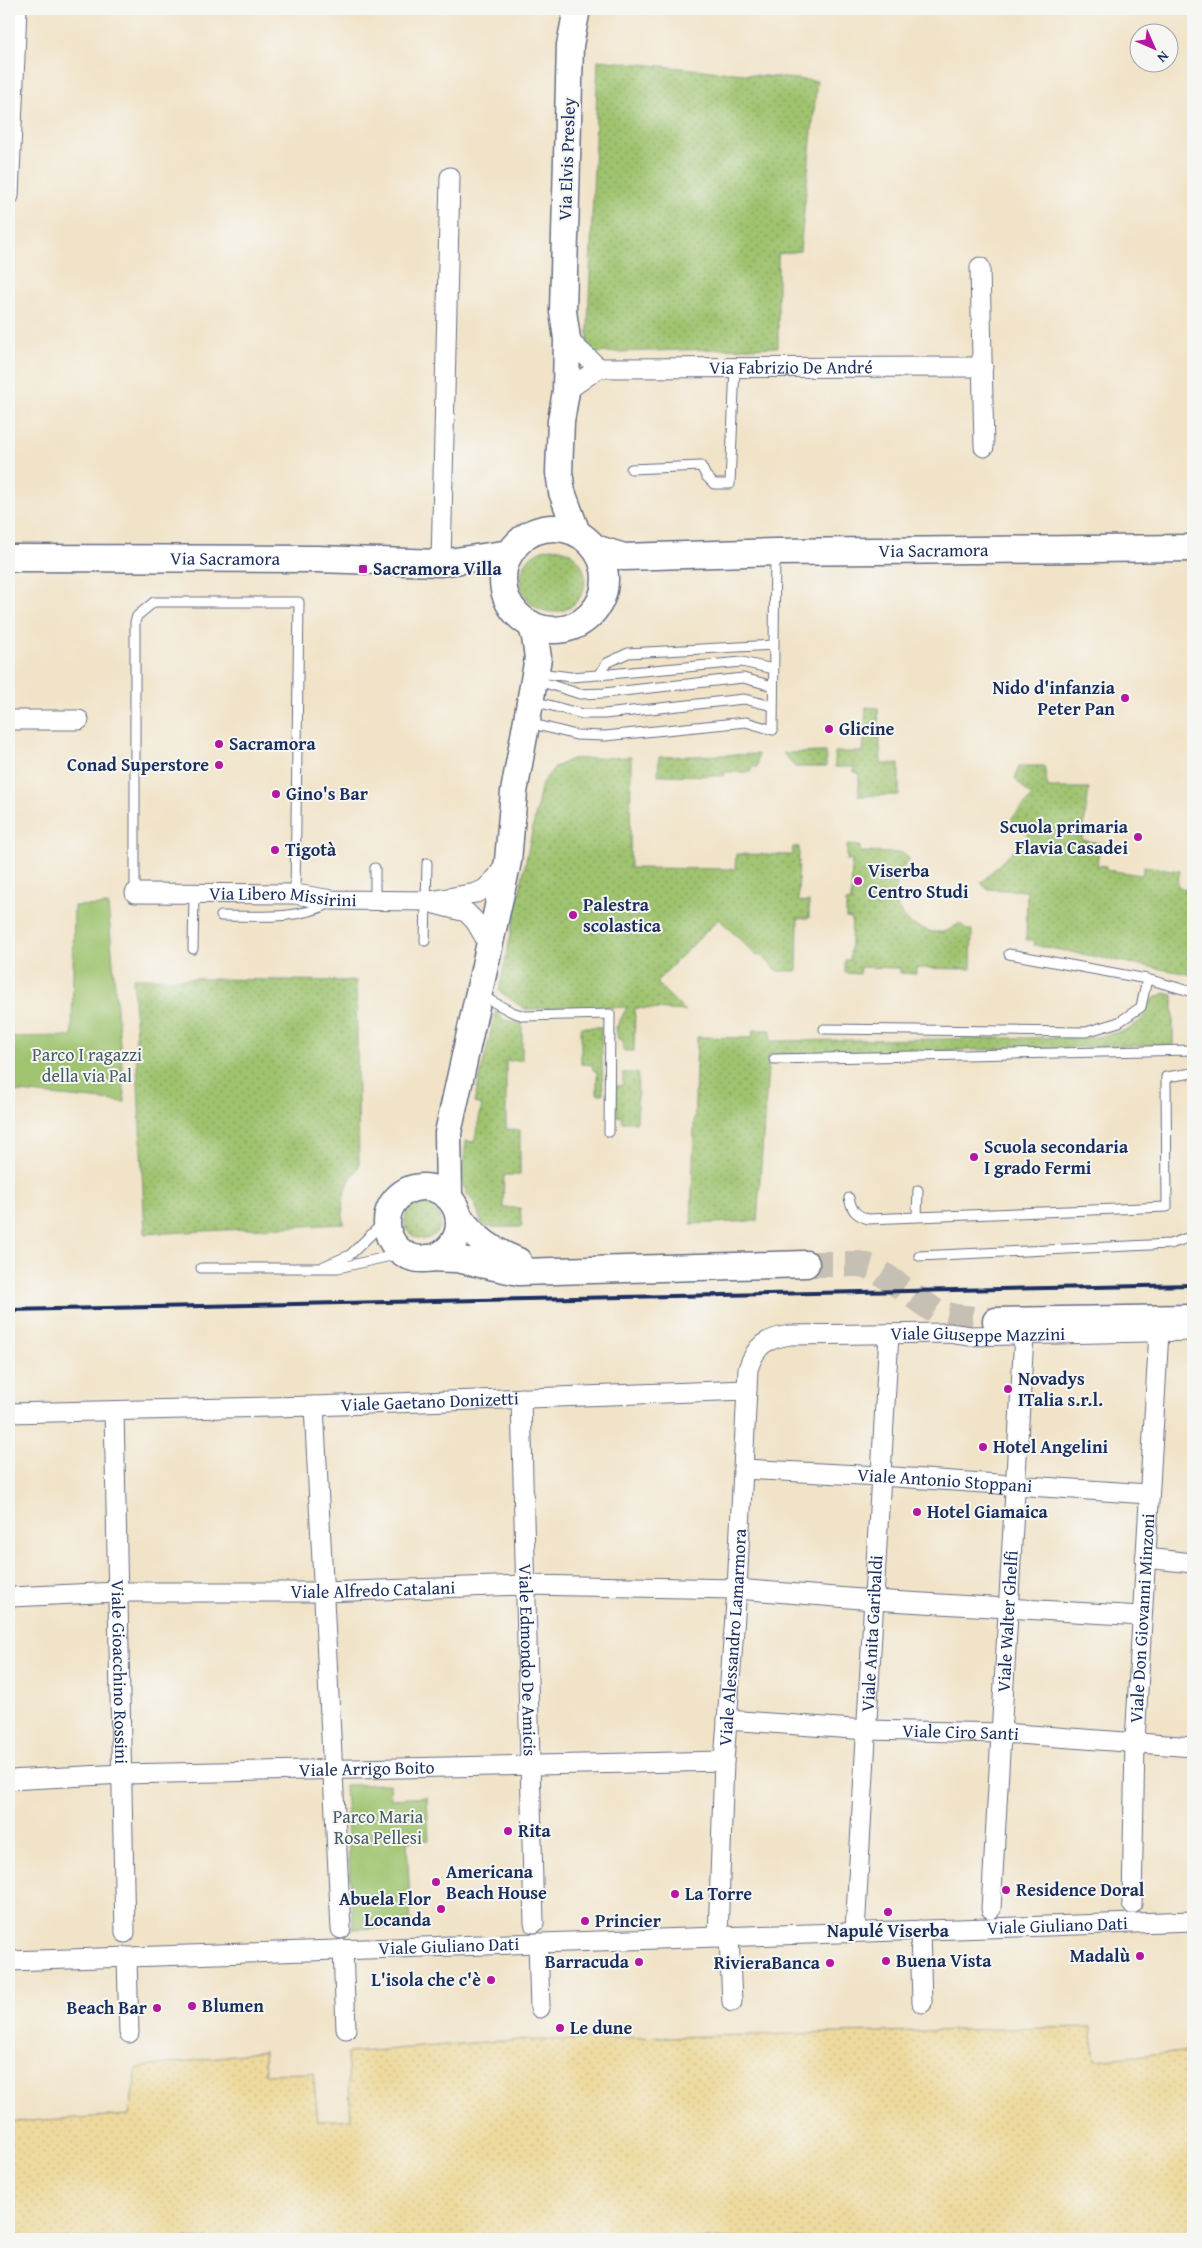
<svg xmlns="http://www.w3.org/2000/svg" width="1202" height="2248" font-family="'Gentium Book Plus',serif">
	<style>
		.grass { fill: url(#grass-dots); stroke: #5d7966 }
		.sand { fill: url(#sand-dots); stroke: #84847e }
		.green { fill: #9fc36e; stroke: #5d7966 }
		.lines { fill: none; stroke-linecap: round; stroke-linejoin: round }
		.secondary-tunnel { stroke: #c6bfb3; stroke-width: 26; stroke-dasharray: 26 13; stroke-linecap: butt }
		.lane-casing { stroke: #666e83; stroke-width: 11 }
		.street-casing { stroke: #666e83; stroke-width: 21 }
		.secondary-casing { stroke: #666e83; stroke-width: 29 }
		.lane { stroke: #fff; stroke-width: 9 }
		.street { stroke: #fff; stroke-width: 19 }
		.secondary { stroke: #fff; stroke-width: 26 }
		.rail { stroke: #1b2f5e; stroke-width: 4 }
		.poi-dot { fill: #b5179e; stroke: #f6f6f2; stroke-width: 2 }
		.labels { text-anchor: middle; stroke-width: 4; stroke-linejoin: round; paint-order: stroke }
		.street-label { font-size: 18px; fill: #1b2f5e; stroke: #f6f6f2 }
		.poi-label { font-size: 18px; font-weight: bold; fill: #1b2f5e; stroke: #f6f6f2; text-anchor: start }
		.park-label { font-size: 18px; fill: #435b63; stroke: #f6f6f2 }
	</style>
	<defs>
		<pattern id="grass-dots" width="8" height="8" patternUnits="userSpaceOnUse" patternTransform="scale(1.25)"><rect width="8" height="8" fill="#9fc36e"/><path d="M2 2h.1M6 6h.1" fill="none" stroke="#819f5e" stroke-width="1.8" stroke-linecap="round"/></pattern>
		<pattern id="sand-dots" width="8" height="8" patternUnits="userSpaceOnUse" patternTransform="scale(1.25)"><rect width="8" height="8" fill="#eeda9e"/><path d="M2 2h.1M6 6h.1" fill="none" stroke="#ccbb8a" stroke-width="1.8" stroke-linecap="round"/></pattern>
	</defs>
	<rect width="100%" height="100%" fill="#f6f6f2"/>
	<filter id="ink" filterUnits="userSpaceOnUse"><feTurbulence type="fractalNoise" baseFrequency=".02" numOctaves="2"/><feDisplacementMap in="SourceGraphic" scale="10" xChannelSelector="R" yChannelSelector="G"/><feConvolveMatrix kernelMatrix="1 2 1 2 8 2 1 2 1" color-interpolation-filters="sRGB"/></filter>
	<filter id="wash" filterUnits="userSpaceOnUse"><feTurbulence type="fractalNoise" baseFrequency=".0096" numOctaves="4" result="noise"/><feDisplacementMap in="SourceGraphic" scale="20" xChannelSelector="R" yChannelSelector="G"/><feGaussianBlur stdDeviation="1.12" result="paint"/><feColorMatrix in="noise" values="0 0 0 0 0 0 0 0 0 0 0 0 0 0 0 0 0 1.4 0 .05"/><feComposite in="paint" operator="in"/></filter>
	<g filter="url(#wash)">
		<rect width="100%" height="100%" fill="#f1e3c8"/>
		<path class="grass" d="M598,60L817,81L800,251L778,254V347L587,353Z
			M521 580a32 32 0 1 1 64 0a32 32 0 1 1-64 0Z
			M866,707L878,708L881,764H899V795L859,796V773L854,772V767H835V752H863Z
			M826,752V767H795L783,753Z
			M758,754L757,767H751V772H725L724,776L658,775L659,757Z
			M631,757L630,868L735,869L736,854L792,855L793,847H799L798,901L809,902V918H798L797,971H777L760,954L757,956L719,919L656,982L685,1011L635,1008L634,1051H623V1040L618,1039L616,1028L627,1007L525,1009L499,991L542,783L555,767L572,759Z
			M1019,766H1044L1048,788H1089L1082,840L1100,843L1097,865L1106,866V870L1142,875L1144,866L1180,871L1177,884L1181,888L1193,890V975L1034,945L1035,940H1026L1027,891L987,889L981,883L1028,835L1011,819L1032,797L1015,779Z
			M847,845L860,846V852L904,853L910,860L899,872L895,893L898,908L902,915L911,924L932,932H945L960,923L967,930H972L971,969L916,968V974L900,973V968L860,967V974L845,973V960H850L852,919L846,918V902L851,901L852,861L847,860Z
			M133,978L356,981L359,1166C344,1188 340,1197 344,1224L145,1234Z
			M1165,993L1173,995V1045L769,1055L757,1221L691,1224L697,1037L752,1038L753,1030H771L770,1041L1096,1037L1128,1030L1142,1019L1146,1009L1153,999Z
			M496,1010L503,1020L522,1023V1060L506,1061V1129L520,1130V1175H504L503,1208H520L522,1227H483L475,1204L467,1194L461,1180L466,1141L474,1142L482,1105L474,1103Z
			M581,1027H601L603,1094H597V1072L593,1070L592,1065L581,1064Z
			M623,1073H638L637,1122H622V1117L617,1116L616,1086L623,1085Z
			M405 1221a18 18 0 1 1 36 0a18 18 0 1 1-36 0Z"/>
		<path class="sand" d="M1091,2027L1095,2060L1193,2050V2239H9V2122L129,2115L137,2068L264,2051L265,2074L313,2073L318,2121L351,2119L347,2053L497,2041Z"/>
		<path class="green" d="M108,905L125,1102L9,1091L10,1037L72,1036L74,906Z
			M390,1784L391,1799L427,1797L429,1840L407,1841L411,1927L353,1929L345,1785Z"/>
	</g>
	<g filter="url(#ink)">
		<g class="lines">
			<path class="secondary-tunnel" d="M806,1264H860L874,1268L936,1312L956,1317L996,1321"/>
			<g class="lane-casing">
				<path id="lane" d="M631,469L701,466L706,476L714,484H730L735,367
					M547,674L571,677L598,675L607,663L628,653L774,645L775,553
					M598,675L742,662L773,669
					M545,683L580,694L604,693L743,678L773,686
					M541,703L582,714H604L744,699L773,706
					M537,725L576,735L605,736L746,722L773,730L774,645
					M375,868V901
					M135,893V622L137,616L154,602H299L295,894
					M221,916C258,916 297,920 331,903
					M425,941L427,863
					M193,949L194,894
					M1009,954L1147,979L1193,992
					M482,996L512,1012L524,1016L610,1014L609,1132
					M824,1029L1086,1032L1119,1022L1141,1007L1147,979
					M774,1059L1193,1050
					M849,1198C852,1211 856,1215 868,1219L1167,1207L1166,1077L1193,1073
					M917,1217L918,1190
					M919,1256L1170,1244L1193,1236
					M324,1266L350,1255L387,1219
					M201,1268H338L404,1253"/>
			</g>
			<g class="street-casing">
				<g id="street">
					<path d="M9,196L17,9"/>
					<path d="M980,267L984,447"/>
					<path d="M567,339L599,368"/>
					<path id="s1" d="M566,391L599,368L983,367"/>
					<path d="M441,563L450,177"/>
					<path d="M9,720H79"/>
					<path id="s2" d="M135,893L295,894L332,900L430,901L476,893L485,889L497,877L504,866"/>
					<path d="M435,904L466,912L475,921L489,945"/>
					<path id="s3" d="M521,1398L534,1923"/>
					<path d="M314,1406L341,1929"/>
					<path id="s4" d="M114,1411L125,1933"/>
					<path id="s5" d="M9,1413L314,1406L747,1390"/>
					<path id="s6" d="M743,1469L880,1476L1148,1494"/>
					<path d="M1145,1558L1193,1563"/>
					<path id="s7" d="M11,1597L117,1592H323L526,1585L737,1589L873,1600L1141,1616"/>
					<path id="s8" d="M727,1720L867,1730L1002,1733L1193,1747"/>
					<path id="s9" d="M9,1780L123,1774L724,1761"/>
					<path id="s10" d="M1132,1904L1135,1741L1159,1332"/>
					<path id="s11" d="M991,1909L1024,1335"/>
					<path d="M920,1930L922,2003"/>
					<path id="s12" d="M855,1932L889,1334"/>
					<path d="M729,1936L732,2002"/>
					<path id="s13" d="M718,1937L724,1761L737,1589L748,1369C756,1345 765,1339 790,1335L949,1333L970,1336L1193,1331"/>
					<path d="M538,1943L540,2008"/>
					<path d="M343,1949L346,2029"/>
					<path d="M127,1957L129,2033"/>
					<path id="s14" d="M9,1961L1193,1921"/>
				</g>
			</g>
			<g class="secondary-casing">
				<g id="secondary">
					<path d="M577,9L570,45L563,311L567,339L566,391L561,421L559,472L562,492L577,533"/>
					<circle cx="554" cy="579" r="51"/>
					<path id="s15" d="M595,548L624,557L775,552L1193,548"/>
					<path id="s16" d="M9,558L317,559L441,563L510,553"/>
					<circle cx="423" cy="1223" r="36"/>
					<path d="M449,1197L448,1133L508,861L514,792L538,658L535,637L531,624"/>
					<path d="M459,1217C477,1240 491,1250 518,1261"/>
					<path d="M427,1258L457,1259L519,1272L806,1264"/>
					<path d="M996,1321L1193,1318"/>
				</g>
			</g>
			<use href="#lane" class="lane"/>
			<use href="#street" class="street"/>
			<use href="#secondary" class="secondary"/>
			<path class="rail" d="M9,1310L1193,1285"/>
		</g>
	</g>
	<g class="poi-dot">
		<rect x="358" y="564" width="10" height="10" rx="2.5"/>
		<circle cx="1125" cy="698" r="5"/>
		<circle cx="829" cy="729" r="5"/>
		<circle cx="219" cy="744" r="5"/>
		<circle cx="219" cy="765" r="5"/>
		<circle cx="276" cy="794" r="5"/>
		<circle cx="1138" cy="837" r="5"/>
		<circle cx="275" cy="850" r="5"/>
		<circle cx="858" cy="881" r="5"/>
		<circle cx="573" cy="915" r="5"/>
		<circle cx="974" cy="1157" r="5"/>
		<circle cx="1008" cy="1389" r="5"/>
		<circle cx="983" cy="1447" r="5"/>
		<circle cx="917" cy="1512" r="5"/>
		<circle cx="508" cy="1831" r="5"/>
		<circle cx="436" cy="1882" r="5"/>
		<circle cx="1006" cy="1890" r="5"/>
		<circle cx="675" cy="1894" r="5"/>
		<circle cx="441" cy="1909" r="5"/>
		<circle cx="888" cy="1912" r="5"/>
		<circle cx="585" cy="1921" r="5"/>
		<circle cx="1140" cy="1956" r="5"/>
		<circle cx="886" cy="1961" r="5"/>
		<circle cx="639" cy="1962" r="5"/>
		<circle cx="830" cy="1963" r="5"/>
		<circle cx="491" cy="1980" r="5"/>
		<circle cx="192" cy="2006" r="5"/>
		<circle cx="157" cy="2008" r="5"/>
		<circle cx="560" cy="2028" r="5"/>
	</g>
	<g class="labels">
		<g class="street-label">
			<text transform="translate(567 159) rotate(-88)" y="6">Via Elvis Presley</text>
			<text dy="6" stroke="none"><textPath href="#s1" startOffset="232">Via Fabrizio De André</textPath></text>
			<text dy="6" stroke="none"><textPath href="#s15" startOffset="340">Via Sacramora</textPath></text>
			<text dy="6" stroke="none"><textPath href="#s16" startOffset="216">Via Sacramora</textPath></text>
			<text dy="6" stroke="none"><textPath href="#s2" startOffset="148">Via Libero Missirini</textPath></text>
			<text dy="6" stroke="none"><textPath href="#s13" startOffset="815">Viale Giuseppe Mazzini</textPath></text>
			<text dy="6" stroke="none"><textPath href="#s5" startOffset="421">Viale Gaetano Donizetti</textPath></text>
			<text dy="6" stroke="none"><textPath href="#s6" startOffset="202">Viale Antonio Stoppani</textPath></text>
			<text dy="6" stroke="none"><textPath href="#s7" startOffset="362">Viale Alfredo Catalani</textPath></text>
			<text dy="6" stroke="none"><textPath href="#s10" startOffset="286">Viale Don Giovanni Minzoni</textPath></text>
			<text dy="6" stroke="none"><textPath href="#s11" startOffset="288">Viale Walter Ghelfi</textPath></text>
			<text dy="6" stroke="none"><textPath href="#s12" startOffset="299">Viale Anita Garibaldi</textPath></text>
			<text dy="6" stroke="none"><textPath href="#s13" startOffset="300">Viale Alessandro Lamarmora</textPath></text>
			<text dy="6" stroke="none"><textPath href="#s3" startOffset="262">Viale Edmondo De Amicis</textPath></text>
			<text dy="6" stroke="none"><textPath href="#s4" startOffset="261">Viale Gioacchino Rossini</textPath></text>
			<text dy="6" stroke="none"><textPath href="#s8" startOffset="234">Viale Ciro Santi</textPath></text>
			<text dy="6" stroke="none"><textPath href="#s9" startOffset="358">Viale Arrigo Boito</textPath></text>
			<text dy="6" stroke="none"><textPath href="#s14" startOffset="1049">Viale Giuliano Dati</textPath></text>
			<text dy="6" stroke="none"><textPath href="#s14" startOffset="440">Viale Giuliano Dati</textPath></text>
		</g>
		<g class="poi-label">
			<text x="373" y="575">Sacramora Villa</text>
			<text x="1115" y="694" text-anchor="end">Nido d'infanzia<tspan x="1115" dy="21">Peter Pan</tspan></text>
			<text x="839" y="735">Glicine</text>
			<text x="229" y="750">Sacramora</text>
			<text x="209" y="771" text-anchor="end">Conad Superstore</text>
			<text x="286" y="800">Gino's Bar</text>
			<text x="1128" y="833" text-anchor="end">Scuola primaria<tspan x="1128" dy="21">Flavia Casadei</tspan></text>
			<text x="285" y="856">Tigotà</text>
			<text x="868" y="877">Viserba<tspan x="868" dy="21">Centro Studi</tspan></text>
			<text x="583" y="911">Palestra<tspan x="583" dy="21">scolastica</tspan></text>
			<text x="984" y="1153">Scuola secondaria<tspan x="984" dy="21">I grado Fermi</tspan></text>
			<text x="1018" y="1385">Novadys<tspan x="1018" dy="21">ITalia s.r.l.</tspan></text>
			<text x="993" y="1453">Hotel Angelini</text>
			<text x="927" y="1518">Hotel Giamaica</text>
			<text x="518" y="1837">Rita</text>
			<text x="446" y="1878">Americana<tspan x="446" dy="21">Beach House</tspan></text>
			<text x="1016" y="1896">Residence Doral</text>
			<text x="685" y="1900">La Torre</text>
			<text x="431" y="1905" text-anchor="end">Abuela Flor<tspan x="431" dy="21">Locanda</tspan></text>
			<text x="595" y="1927">Princier</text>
			<text x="888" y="1937" text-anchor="middle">Napulé Viserba</text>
			<text x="1130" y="1962" text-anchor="end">Madalù</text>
			<text x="896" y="1967">Buena Vista</text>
			<text x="629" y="1968" text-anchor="end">Barracuda</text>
			<text x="820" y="1969" text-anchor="end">RivieraBanca</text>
			<text x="481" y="1986" text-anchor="end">L'isola che c'è</text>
			<text x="202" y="2012">Blumen</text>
			<text x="147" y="2014" text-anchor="end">Beach Bar</text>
			<text x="570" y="2034">Le dune</text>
		</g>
		<g class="park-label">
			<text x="87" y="1061">Parco I ragazzi<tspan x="87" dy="21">della via Pal</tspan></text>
			<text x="378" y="1823">Parco Maria<tspan x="378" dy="21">Rosa Pellesi</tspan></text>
		</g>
	</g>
	<rect width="1202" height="2248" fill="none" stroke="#f6f6f2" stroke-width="30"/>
	<g transform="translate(1154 48) rotate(135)"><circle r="24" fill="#f6f6f2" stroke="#9ea6b7"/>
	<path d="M0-4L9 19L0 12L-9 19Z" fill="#b5179e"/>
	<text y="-8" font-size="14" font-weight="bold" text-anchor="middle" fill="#1b2f5e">N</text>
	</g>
</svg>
